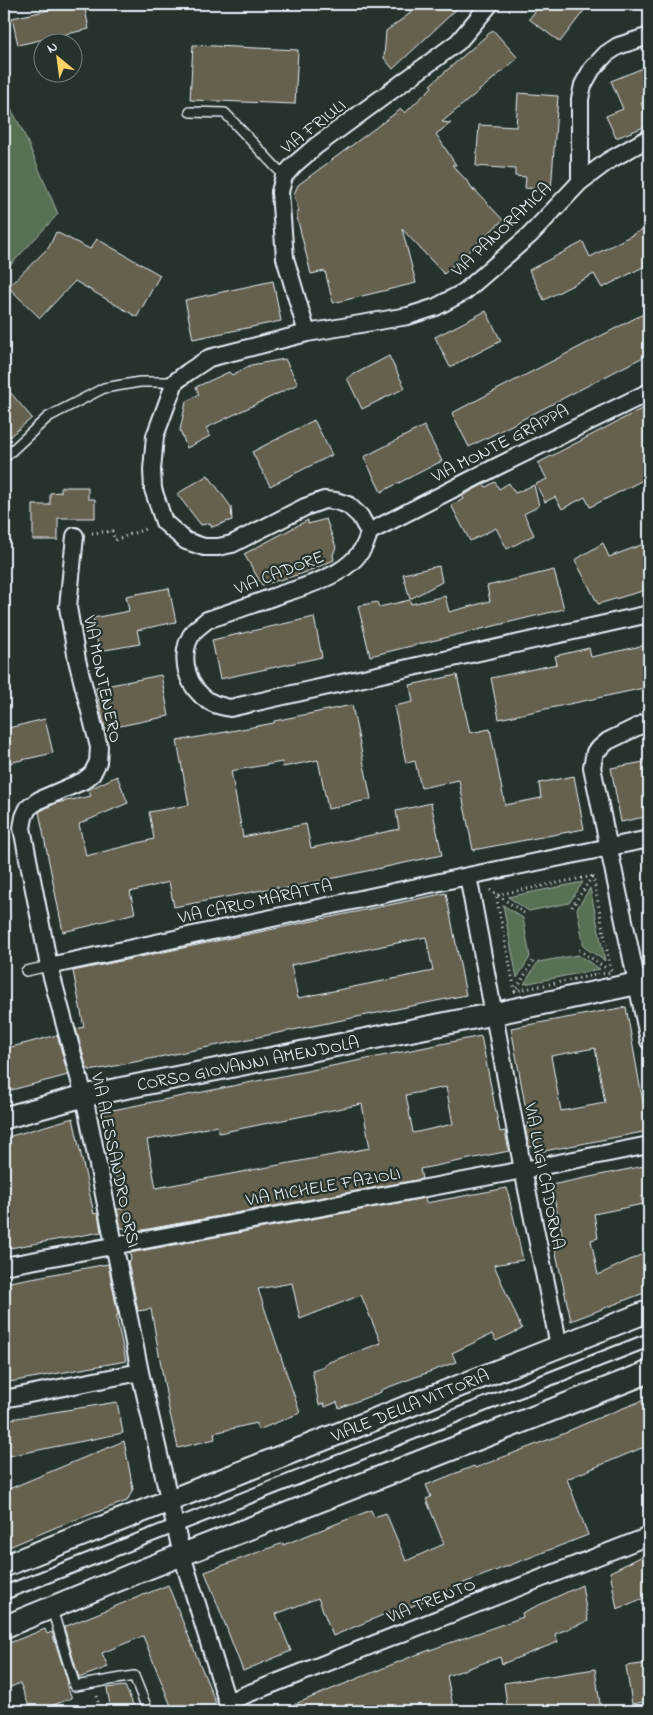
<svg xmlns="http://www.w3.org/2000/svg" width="653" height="1715" font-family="'Indie Flower',sans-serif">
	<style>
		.green { fill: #596f53; stroke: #a0b0a6 }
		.building { fill: #66604f; stroke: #e8f1f8; fill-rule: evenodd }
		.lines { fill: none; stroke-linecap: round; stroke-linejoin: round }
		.service-casing { stroke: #e8f1f8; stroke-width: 12 }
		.pedestrian-casing { stroke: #e8f1f8; stroke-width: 16 }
		.minor-casing { stroke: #e8f1f8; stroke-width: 20 }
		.tertiary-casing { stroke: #e8f1f8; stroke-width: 25 }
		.path { stroke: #e8f1f8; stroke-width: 3; stroke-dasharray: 1 4; stroke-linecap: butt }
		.service { stroke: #26332d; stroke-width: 9 }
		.pedestrian { stroke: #26332d; stroke-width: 12 }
		.minor { stroke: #26332d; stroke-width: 16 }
		.tertiary { stroke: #26332d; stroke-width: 21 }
		.labels { text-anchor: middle; stroke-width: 4.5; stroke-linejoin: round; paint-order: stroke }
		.street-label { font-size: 18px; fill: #e8f1f8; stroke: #26332d }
	</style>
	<rect width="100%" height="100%" fill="#26332d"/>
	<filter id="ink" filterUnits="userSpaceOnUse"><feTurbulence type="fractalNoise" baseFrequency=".02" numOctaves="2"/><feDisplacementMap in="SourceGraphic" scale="10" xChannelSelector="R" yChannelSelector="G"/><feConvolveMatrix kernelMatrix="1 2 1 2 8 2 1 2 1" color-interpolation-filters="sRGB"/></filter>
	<g filter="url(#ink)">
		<path class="green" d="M4,96L21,127L58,214L4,272Z
			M583,882L569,903L529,911L508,897Z
			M590,888L605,961L584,947L577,909Z
			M503,905L523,918L530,957L517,978Z
			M578,955L600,969L524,984L538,962Z"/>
		<path class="building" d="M78,4H84L89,29L18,45L12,18Z
			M398,4H462L393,69L384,58L386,31L412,12Z
			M541,4H589L560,42L529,19Z
			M493,30L518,58L442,122L451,123L436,134L456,165H452L469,183L474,192V189L503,220L444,274L402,229L416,283L333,303L325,271L311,274L296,213L299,212L294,194L298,185L401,109L405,113L432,87L430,85Z
			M193,45L298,50L295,104L190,100Z
			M643,68L649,82V100L641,103L649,125L616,138L606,116L623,109L611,81Z
			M518,93L558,96L551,190L525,188L526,177L515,176V169L476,166L479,125L516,127Z
			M649,226V264L602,288L594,274L544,300L529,270L583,242L590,257Z
			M56,232L90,249L97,239L160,275L137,317L75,281L40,318L8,287L49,247Z
			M273,281L281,321L193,339L185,300Z
			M486,311L501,341L450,367L435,337Z
			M649,311V354L469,447L452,413Z
			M389,356L405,388L362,409L347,378Z
			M285,359L298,384L206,428L210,436L187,448L180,430L186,402L199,394L196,387L229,372L232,375L251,365Z
			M4,385L32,418L4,441Z
			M649,405V477L590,507L585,497L562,509L555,497L545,502L536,484L547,479L538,463Z
			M314,420L332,455L270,486L252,452Z
			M424,426L442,461L381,492L364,457Z
			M208,475L231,507L232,520L212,527L210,523L201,525L177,494Z
			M495,482L499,489L509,483L515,493L534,485L539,506L524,514L534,535L507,549L496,528L470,541L451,505L464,499L462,496L484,484L486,487Z
			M61,487H88V499H95V518H58V540H33V505H50V493L61,492Z
			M326,519L336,547L333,555L334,560L304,573L262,585L244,554L308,520V524Z
			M649,542V589L598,604L575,560L603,543L609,557Z
			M439,566L442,582L410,599L403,574Z
			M554,570L564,609L370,656L358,606L377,602L379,607L410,600L411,604L445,596L449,612L490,601L487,586Z
			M169,588L176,622L137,630L140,644L99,651L93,618L129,611L126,596Z
			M314,617L322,657L220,679L212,640Z
			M646,645L649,662V687L499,719L491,678L557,664L555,656L589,648L591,657Z
			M161,675L169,716L105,729L96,688Z
			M457,675L470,733L490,729L505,805L541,798L539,783L574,776L584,829L473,850L459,780L421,788L415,761L406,763L394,706L413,702L410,685Z
			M352,705L371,799L328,809L318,760L283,767L282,762L231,771L243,837L306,824L311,848L399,829L396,811L431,803L442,855L278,890V887L174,907L169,882L130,892L135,913L93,924V925L63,932L39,812L56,803L91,796L88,790L117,776L128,803L79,824L86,856L154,839L149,812L189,805L177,741L274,723V721Z
			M45,719L53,753L4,764V729Z
			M649,761V816L621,822L611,768Z
			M446,893L466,995L90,1071V1069H87L76,1029L84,1027L73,971ZM426,937L433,971L298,998L291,965Z
			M626,1007L648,1131L534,1153L533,1146L529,1147L525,1127L529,1126L511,1028ZM595,1048L605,1103L561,1111L551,1056Z
			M57,1035L68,1075L4,1092V1049Z
			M481,1036L500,1132L505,1131L509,1151L420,1169L422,1179L126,1233L125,1228H121L117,1209H122L103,1112ZM446,1087L453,1124L413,1133L406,1095ZM362,1104L370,1148L156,1188L147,1140L217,1126L219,1133Z
			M73,1118L94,1214L98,1213L101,1232L4,1249V1138Z
			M644,1166L649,1195L641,1197L643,1204L594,1214L598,1238L591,1240L598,1275L649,1251V1291L571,1321L554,1244L564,1242L551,1185Z
			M507,1188L523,1260L494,1265L522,1329L496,1341L492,1334L452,1353L456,1362L381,1390V1392L339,1408L337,1402L325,1407L324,1403L319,1405L312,1370L325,1366L324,1364L381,1343L361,1295L300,1319L292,1283L258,1289L300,1413L258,1430L256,1423L214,1433L215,1439L178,1448L168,1405L151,1309L138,1311L128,1261L131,1260L130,1253L425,1198L426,1203Z
			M108,1264L118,1315L116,1316L126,1361L4,1383V1283Z
			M649,1398V1445L567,1479L588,1535L456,1586L457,1587L391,1615L390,1612L333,1636L318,1598L276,1614L291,1651L243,1671L205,1572L283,1543V1545L371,1510L374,1517L386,1513L406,1561L444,1544L426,1499L431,1497L426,1485L474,1466L475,1468L568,1432V1431L603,1416Z
			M117,1402L123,1433L4,1457V1420Z
			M124,1441L133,1489L127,1501L59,1526L4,1549V1491Z
			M649,1553V1596L617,1609L610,1572Z
			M168,1585L182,1620L219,1711H173L143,1636L102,1653L108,1667L79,1678L64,1627Z
			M582,1585L588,1621L555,1634L558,1642L502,1664L500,1657L447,1676L454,1711H278L413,1656L523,1617L522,1613Z
			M45,1629L47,1634L52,1632L68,1683L66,1684L72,1698L38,1711H31L20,1683L4,1690V1645Z
			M649,1663V1701L632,1704L626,1666Z
			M595,1669L601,1711H508L504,1683Z
			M125,1686L136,1711H111L107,1688Z"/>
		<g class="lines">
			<g class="service-casing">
				<path id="service" d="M190,112L225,113L284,176
					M4,458L48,417L104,388L140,382H175
					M26,971L49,966
					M52,1609L75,1686L134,1676L148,1711"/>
			</g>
			<g class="pedestrian-casing">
				<path id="pedestrian" d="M4,1593L649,1340"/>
			</g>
			<g class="minor-casing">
				<path id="minor" d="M649,138L608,161L580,182L530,235L464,292L436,307L408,316L307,333L209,358L188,372L175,382L155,436L152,470L153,489L164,522L186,541L204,547H218L232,544L305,507L324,500L336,501L348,505L360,516L369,532C361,574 307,585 273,597C251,605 229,613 207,620C204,623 199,626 195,630C179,649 184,680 202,696C210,704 220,706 230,708L649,614
					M580,182V99L583,85L592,69L606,54L618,46L649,36
					M307,333L285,258L280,192L284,176L294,165L316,146L458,42L490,4
					M369,532L498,466L649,392
					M75,536L68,607L77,660L99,747L98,762L92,774L83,781L39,800L28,808L24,817L22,828L49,966L84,1096L140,1372L182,1555L230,1711
					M649,721L608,741L595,752L592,767L649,1041
					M468,876L523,1170L559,1346
					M49,966L468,876L649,839
					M4,1266L523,1170L649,1145
					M4,1399L140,1372
					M227,1702L649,1536"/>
			</g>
			<g class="tertiary-casing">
				<path id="tertiary" d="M4,1118L84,1096L493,1014L649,981
					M4,1566L649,1311
					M4,1627L143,1570L649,1372"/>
			</g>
			<path class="path" d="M92,533L112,531L115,540L148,528
				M593,876L611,972L515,991L496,895Z
				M490,890L527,915
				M572,907L592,877
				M579,950L606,968
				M517,988L535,958
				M97,1696L100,1711"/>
			<use href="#service" class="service"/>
			<use href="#pedestrian" class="pedestrian"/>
			<use href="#minor" class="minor"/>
			<use href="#tertiary" class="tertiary"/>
		</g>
	</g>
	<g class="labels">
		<g class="street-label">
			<text transform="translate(313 126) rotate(-38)" y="6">VIA FRIULI</text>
			<text transform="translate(501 229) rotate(-43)" y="6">VIA PANORAMICA</text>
			<text transform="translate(500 443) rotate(-27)" y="6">VIA MONTE GRAPPA</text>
			<text transform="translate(279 572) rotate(-21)" y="6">VIA CADORE</text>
			<text transform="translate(103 679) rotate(78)" y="6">VIA MONTENERO</text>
			<text transform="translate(255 901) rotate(-12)" y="6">VIA CARLO MARATTA</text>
			<text transform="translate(248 1063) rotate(-11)" y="6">CORSO GIOVANNI AMENDOLA</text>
			<text transform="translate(116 1160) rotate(78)" y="6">VIA ALESSANDRO ORSI</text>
			<text transform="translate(545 1176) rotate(79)" y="6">VIA LUIGI CADORNA</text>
			<text transform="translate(323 1186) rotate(-10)" y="6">VIA MICHELE FAZIOLI</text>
			<text transform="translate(410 1405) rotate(-22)" y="6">VIALE DELLA VITTORIA</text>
			<text transform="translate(431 1600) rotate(-22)" y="6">VIA TRENTO</text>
		</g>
	</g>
	<rect width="653" height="1715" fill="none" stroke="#26332d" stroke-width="20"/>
	<rect x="10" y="10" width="633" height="1695" fill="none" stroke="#e8f1f8" stroke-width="2" filter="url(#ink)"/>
	<g transform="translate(58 58) rotate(331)"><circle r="24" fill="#26332d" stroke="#747f7e"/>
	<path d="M0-4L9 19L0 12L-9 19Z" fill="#ffd166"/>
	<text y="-8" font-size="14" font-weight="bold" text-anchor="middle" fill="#e8f1f8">N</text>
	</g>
</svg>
